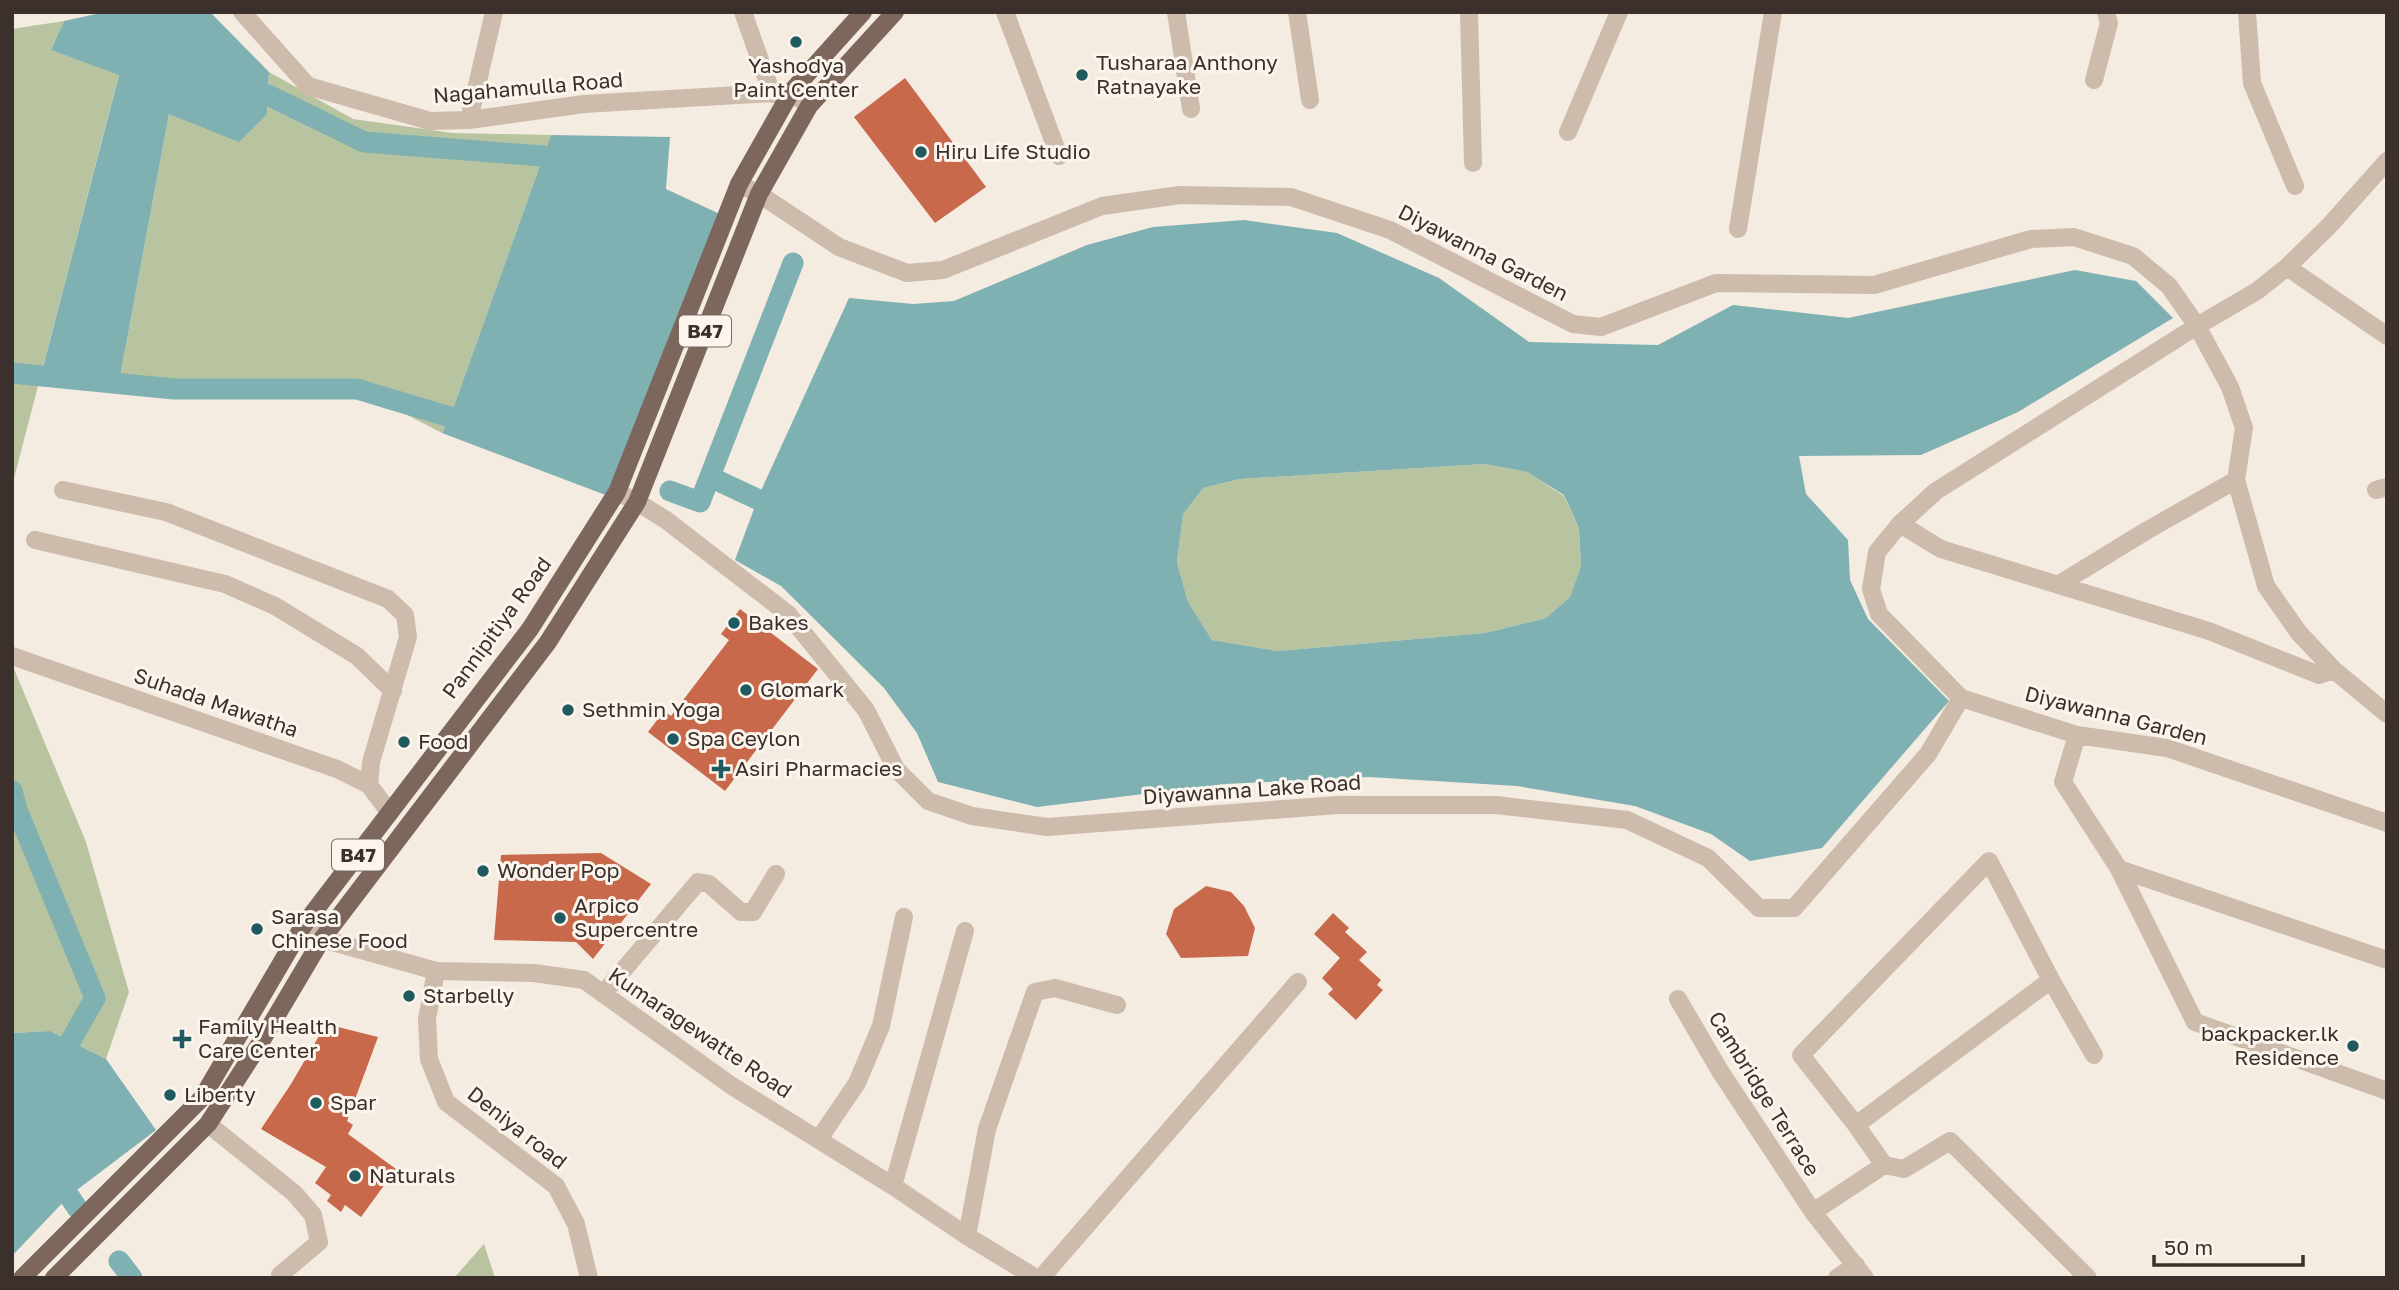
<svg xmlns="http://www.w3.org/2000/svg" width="2399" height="1290" font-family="'Golos Text',sans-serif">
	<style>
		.green { fill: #b8c4a0 }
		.water { fill: #7fb0b2; fill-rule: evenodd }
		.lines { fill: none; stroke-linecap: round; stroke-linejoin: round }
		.canal { stroke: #7fb0b2; stroke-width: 21 }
		.building { fill: #c8694b }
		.minor { stroke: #cdbbac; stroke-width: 18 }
		.major { stroke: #7d675c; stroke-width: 18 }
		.poi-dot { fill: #1f5a5e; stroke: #fbf5ee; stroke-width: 2.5 }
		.labels { text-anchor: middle; stroke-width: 6; stroke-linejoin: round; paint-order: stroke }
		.shield { fill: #fbf5ee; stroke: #756b66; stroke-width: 2 }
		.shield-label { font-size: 19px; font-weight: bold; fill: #3b302b }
		.poi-label { font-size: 21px; fill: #3b302b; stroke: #fbf5ee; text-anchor: start }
		.street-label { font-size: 21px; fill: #3b302b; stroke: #fbf5ee }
	</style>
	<rect width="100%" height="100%" fill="#f4ebe1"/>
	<path class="green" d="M64,21L51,50L119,74L12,486V29Z
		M269,72L353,119L453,133L551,135L450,417L442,433L357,389H174L119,382L169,114H267Z
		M1485,464L1527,472L1564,496L1579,528L1581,566L1570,597L1546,618L1485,633L1278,651L1212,640L1188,602L1177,562L1183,513L1203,488L1240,479Z
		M12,664L86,842L129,992L106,1059L50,1031L12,1033Z
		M484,1244L495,1278H454Z"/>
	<path class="water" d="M105,12H210L269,72L267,114L239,142L169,114L119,382L41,375L119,75L51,50L64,21Z
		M551,135L670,137L666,189L722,215L608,496L442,433L450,417Z
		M1244,220L1337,233L1439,278L1529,342L1658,345L1733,305L1848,318L2075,270L2136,281L2173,318L2018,412L1921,455L1799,456L1806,494L1848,540L1850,580L1868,619L1949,701L1822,848L1750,861L1711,834L1635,806L1517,786L1369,777L1225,784L1037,807L938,782L917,733L884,688L781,586L735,560L760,493L849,298L913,304L954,301L1087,245L1153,227ZM1485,464L1527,472L1564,495L1579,528L1581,566L1570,597L1546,618L1485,633L1278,651L1212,640L1188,602L1177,562L1183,514L1203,488L1240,479Z
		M50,1031L106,1059L156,1130L69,1196L12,1256V1033Z"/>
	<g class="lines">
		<path class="canal" d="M268,95L364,142L543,156
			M12,373L174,389H357L450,417
			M710,477L757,499
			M670,491L700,502L793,263
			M12,791L17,810L95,998L70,1042
			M69,1196L78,1209
			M119,1261L132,1278"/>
	</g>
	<path class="building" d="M905,78L986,187L935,223L854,117Z
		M740,609L818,669L725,791L648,732L664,711L671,716L729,640L721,634Z
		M601,853L651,884L593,959L576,942L494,940L501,855Z
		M1206,886L1231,892L1244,906L1255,928L1248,956L1181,958L1166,934L1174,909Z
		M1333,913L1349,928L1345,932L1367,952L1359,960L1381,980L1377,985L1383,990L1356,1020L1328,994L1333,989L1322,978L1340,958L1314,934Z
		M326,1024L378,1037L347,1121L353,1125L348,1134L396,1169L361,1217L345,1205L341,1212L327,1201L331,1195L315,1183L326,1167L261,1129L291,1084Z"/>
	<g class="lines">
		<path class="minor" d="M242,12L308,86L430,121L469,120L584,104L791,92L809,106
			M743,12L772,94
			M1005,12L1059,156
			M1176,12L1191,109
			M1297,12L1310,100
			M1469,12L1473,163
			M2247,12L2252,83L2295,186
			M2094,80L2109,23L2106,12
			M469,120L494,12
			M1568,132L1619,12
			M2387,161L2329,226L2287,267L2257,291L2197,326L1936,491L1900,524L1877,552L1871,589L1879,614L1961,698L2077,735L2167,748L2387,823
			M739,184L759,194L839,247L907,273L943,270L1102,206L1180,195L1291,197L1390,230L1573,324L1601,327L1716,283L1874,285L2031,239L2074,237L2133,256L2169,286L2197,326L2230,387L2244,428L2236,480L2266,586L2299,633L2334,670L2387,714
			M1738,229L1773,12
			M2287,267L2387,336
			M63,490L166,512L388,599L405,615L408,637L371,762L369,785
			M2376,490L2387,487
			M617,492L637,502L666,520L788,614L866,710L896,769L928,801L972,816L1047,827L1338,805H1496L1627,820L1708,858L1759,908H1794L1928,754L1961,698
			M1900,524L1941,549L2209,631L2319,675L2334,670
			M35,540L225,584L275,606L357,656L393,691
			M2058,585L2146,531L2236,480
			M12,656L337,769L369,785L390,813
			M2077,735L2063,782L2119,869L2195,1022L2387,1091
			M2119,869L2387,960
			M303,926L322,939L436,971L534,973L584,980L732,1086L893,1186L967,1236L1036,1278
			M436,971L427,1019L429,1059L446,1102L556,1186L576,1224L589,1278
			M603,994L698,882L709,884L741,912H753L776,874
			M1678,999L1720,1071L1813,1212L1865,1278
			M208,1124L294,1193L313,1215L319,1242L280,1275V1278
			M1856,1125L2051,980
			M819,1139L857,1083L881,1026L904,917
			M893,1186L965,931
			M1813,1212L1884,1165
			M967,1236L987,1129L1035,992L1055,988L1117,1005
			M1041,1278L1298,982
			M1837,1278L1856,1265
			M2088,1278L1950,1141L1904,1169L1884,1165L1856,1125L1801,1055L1989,861L2051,980L2094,1055"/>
		<path class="major" d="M22,1278L202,1098L303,926L530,629L617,492L739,184L791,92L863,12
			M54,1278L208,1124L259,1045L322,939L548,642L637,502L759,194L809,106L895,12"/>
	</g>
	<g class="poi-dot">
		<circle cx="796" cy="42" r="7"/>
		<circle cx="1082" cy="75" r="7"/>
		<circle cx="921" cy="152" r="7"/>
		<circle cx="734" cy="623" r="7"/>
		<circle cx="746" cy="690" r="7"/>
		<circle cx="568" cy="710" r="7"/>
		<circle cx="673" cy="739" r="7"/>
		<circle cx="404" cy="742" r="7"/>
		<path d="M717.5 758.5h7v7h7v7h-7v7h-7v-7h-7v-7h7z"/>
		<circle cx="483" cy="871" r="7"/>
		<circle cx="560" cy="918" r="7"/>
		<circle cx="257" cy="929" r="7"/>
		<circle cx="409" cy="996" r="7"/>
		<path d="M178.5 1028.5h7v7h7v7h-7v7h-7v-7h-7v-7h7z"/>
		<circle cx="2353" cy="1046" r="7"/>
		<circle cx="170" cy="1095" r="7"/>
		<circle cx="316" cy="1103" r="7"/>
		<circle cx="355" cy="1176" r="7"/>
	</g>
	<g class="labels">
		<g class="shield">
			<rect x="679" y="315.5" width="52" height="31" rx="5"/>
			<rect x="332" y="839.5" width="52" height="31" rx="5"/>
		</g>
		<g class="shield-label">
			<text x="705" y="338">B47</text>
			<text x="358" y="862">B47</text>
		</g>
		<g class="poi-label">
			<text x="1096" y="70">Tusharaa Anthony<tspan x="1096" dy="24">Ratnayake</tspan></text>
			<text x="796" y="73" text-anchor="middle">Yashodya<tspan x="796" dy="24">Paint Center</tspan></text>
			<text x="935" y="159">Hiru Life Studio</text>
			<text x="748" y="630">Bakes</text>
			<text x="760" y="697">Glomark</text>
			<text x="582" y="717">Sethmin Yoga</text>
			<text x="687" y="746">Spa Ceylon</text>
			<text x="418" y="749">Food</text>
			<text x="735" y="776">Asiri Pharmacies</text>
			<text x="497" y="878">Wonder Pop</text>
			<text x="574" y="913">Arpico<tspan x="574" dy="24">Supercentre</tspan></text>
			<text x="271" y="924">Sarasa<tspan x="271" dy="24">Chinese Food</tspan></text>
			<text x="423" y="1003">Starbelly</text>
			<text x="198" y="1034">Family Health<tspan x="198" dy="24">Care Center</tspan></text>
			<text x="2339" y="1041" text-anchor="end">backpacker.lk<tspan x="2339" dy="24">Residence</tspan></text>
			<text x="184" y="1102">Liberty</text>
			<text x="330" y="1110">Spar</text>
			<text x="369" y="1183">Naturals</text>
		</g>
		<g class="street-label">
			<text transform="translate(528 88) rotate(-5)" y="7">Nagahamulla Road</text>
			<text transform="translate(1483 253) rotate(27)" y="7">Diyawanna Garden</text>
			<text transform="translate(497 628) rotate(-54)" y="7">Pannipitiya Road</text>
			<text transform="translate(216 703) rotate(19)" y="7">Suhada Mawatha</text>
			<text transform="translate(2116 716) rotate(14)" y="7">Diyawanna Garden</text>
			<text transform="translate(1252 790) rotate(-4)" y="7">Diyawanna Lake Road</text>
			<text transform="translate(700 1033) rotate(34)" y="7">Kumaragewatte Road</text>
			<text transform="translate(1764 1094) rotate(58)" y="7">Cambridge Terrace</text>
			<text transform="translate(517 1128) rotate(38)" y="7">Deniya road</text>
		</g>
	</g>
	<rect width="2399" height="1290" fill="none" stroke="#3b302b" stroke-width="28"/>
	<path d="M2154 1255v10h149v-10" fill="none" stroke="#3b302b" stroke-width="3.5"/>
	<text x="2164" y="1255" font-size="21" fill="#3b302b" stroke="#fbf5ee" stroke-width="5" paint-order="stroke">50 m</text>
</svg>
